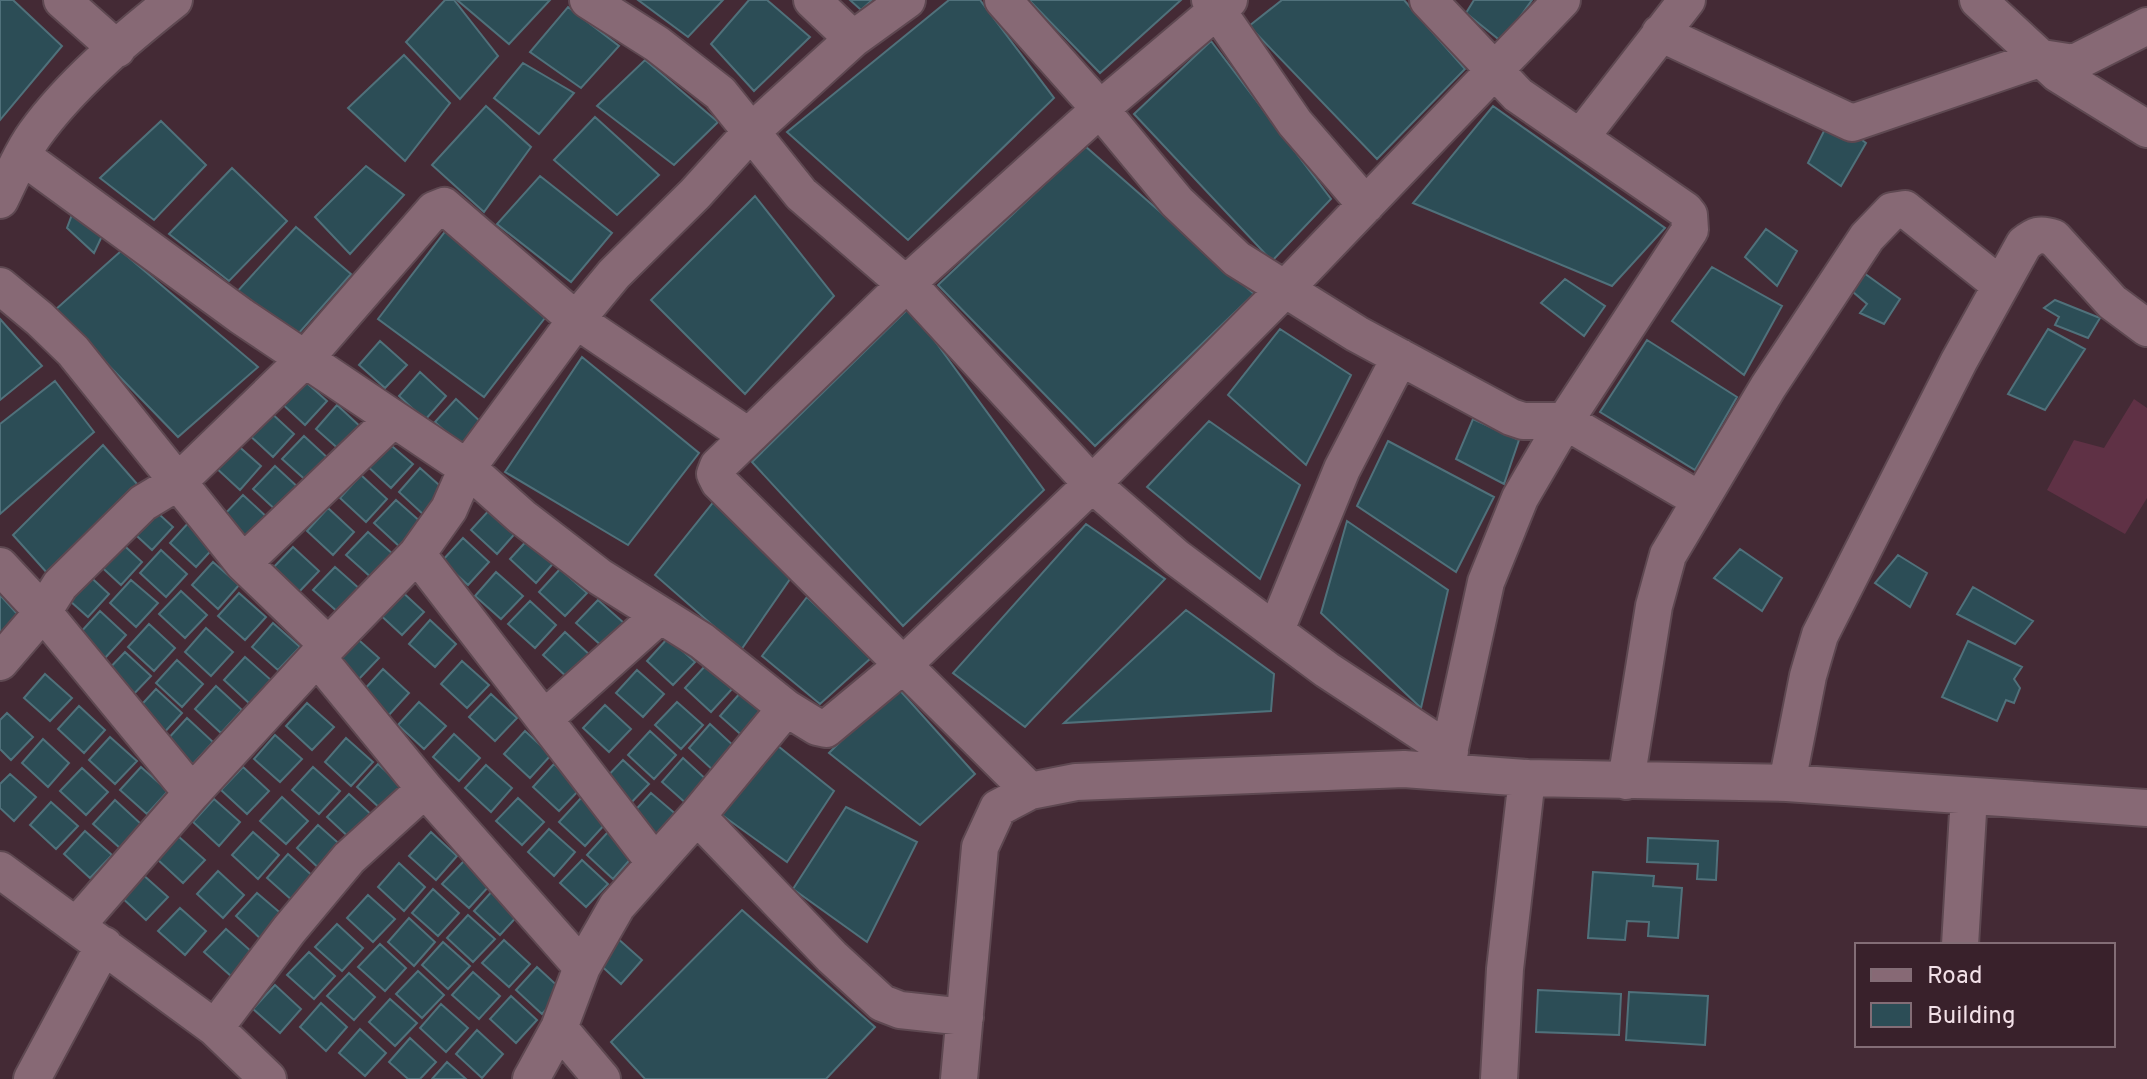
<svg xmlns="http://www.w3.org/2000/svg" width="2147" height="1079" font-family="Overpass,sans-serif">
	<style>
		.green { fill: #5f3145 }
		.building { fill: #2c4d56; stroke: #50717b; stroke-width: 2 }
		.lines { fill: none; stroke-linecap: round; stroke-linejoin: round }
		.minor-casing { stroke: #5e4851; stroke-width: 40 }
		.minor { stroke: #876975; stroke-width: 36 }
	</style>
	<rect width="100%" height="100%" fill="#442a35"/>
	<path class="green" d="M2134,399L2147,408V498L2125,534L2047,490L2074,440L2104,448Z"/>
	<path class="building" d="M0,0H13L62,46L0,120Z
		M445,0H454L498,56L460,99L406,42Z
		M457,0H550L509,44Z
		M638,0H723L688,37Z
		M749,0H767L810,37L754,91L711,44Z
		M850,0H872L861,10Z
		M949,0H980L1054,98L908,240L787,132Z
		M1029,0H1181L1100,73Z
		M1282,0H1404L1465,69L1377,159L1249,26Z
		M1474,0H1532L1502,42L1466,13Z
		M568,7L619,46L581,88L530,52Z
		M1211,41L1331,199L1272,261L1134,114Z
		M404,55L450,103L405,161L348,108Z
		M645,60L718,122L674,165L597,106Z
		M523,63L574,93L539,134L494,98Z
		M486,106L531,147L484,212L432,165Z
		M1493,106L1665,228L1612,286L1413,203Z
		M595,117L659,175L617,215L554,160Z
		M1831,117L1866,143L1841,186L1808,163Z
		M161,121L206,165L154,220L100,178Z
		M1085,146L1254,294L1095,446L938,285Z
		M366,166L404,195L350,254L315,217Z
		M232,168L287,221L229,281L169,234Z
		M540,176L612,233L571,282L497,224Z
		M755,196L834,296L745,394L651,300Z
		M73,212L102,236L94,253L67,228Z
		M296,227L351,274L299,333L235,294Z
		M447,229L548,314L484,397L378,319Z
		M1766,229L1797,251L1777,286L1745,257Z
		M121,251L258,367L178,437L55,310Z
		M1712,267L1782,306L1744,375L1672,321Z
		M1857,268L1900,299L1884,324L1860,313L1867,304L1846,286Z
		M1565,279L1605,306L1584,336L1541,303Z
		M2055,300L2100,318L2088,338L2055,325L2059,317L2044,308Z
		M910,307L1044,490L903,626L752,462Z
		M0,319L42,366L0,400Z
		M1280,329L1351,375L1306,465L1228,395Z
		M2048,329L2085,349L2045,410L2008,394Z
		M1647,340L1737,397L1695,470L1600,412Z
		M380,341L407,365L385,388L359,365Z
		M582,357L699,453L628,545L505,472Z
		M420,372L446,396L425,420L399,396Z
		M300,377L327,401L305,425L279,401Z
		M55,381L94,432L0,514V424Z
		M456,399L482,423L461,446L435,422Z
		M337,405L363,429L342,452L316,429Z
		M268,410L294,434L273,457L247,433Z
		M1473,419L1519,440L1504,484L1456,459Z
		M1209,421L1300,485L1260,579L1147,487Z
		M304,436L330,460L309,483L282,459Z
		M386,441L413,464L391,488L365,464Z
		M1388,441L1494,497L1456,572L1357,506Z
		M235,443L261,466L240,490L214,466Z
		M103,445L138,485L48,574L13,535Z
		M275,466L301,490L279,513L253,489Z
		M420,468L447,492L425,516L399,492Z
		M361,475L387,499L366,522L340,498Z
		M243,495L269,519L247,542L221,518Z
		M396,500L422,523L400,547L374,523Z
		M715,500L790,579L741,650L655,575Z
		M147,503L173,527L152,550L126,526Z
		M492,507L518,530L497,554L471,530Z
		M328,508L354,532L333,555L307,531Z
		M191,520L217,544L196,567L170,543Z
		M1347,521L1448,590L1421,708L1321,613Z
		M1086,524L1165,579L1025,727L953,673Z
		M368,532L394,555L373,579L346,555Z
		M531,536L557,559L536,583L510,559Z
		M116,538L142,562L121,585L95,561Z
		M463,538L489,562L468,585L442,561Z
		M293,547L319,571L297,594L271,570Z
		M1740,549L1782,578L1762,611L1714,578Z
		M161,550L187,574L166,597L140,573Z
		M1898,555L1927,573L1910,607L1875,583Z
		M213,562L239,585L218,609L192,585Z
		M335,567L361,590L340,614L313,590Z
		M560,569L587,593L565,616L539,592Z
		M83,570L109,594L88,617L61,593Z
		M496,572L523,596L501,619L475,596Z
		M131,580L158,603L136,627L110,603Z
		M1973,587L2033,621L2015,644L1957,614Z
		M398,588L424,612L402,635L376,611Z
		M181,591L207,615L185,638L159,614Z
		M239,593L266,617L245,640L218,616Z
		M0,595L19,616L0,635Z
		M807,597L871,658L820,704L762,656Z
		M598,600L624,623L603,647L576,623Z
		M530,601L556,625L535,648L508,624Z
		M1186,610L1274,674L1271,711L1064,723Z
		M100,611L126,635L105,658L79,634Z
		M430,620L456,644L435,667L409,644Z
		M273,623L300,647L278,670L252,647Z
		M149,624L175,648L154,671L128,647Z
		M206,628L233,652L211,676L185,652Z
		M565,632L591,656L569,679L543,655Z
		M352,634L379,658L357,681L331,657Z
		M668,638L695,662L673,685L647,661Z
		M1968,641L2022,667L2014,679L2020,688L2014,703L2006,700L1997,721L1942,697Z
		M125,652L151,676L129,699L103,675Z
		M245,657L272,681L250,704L224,680Z
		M177,660L203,684L182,707L156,683Z
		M462,661L489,685L467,708L441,684Z
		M706,665L732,689L711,712L685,688Z
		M383,669L409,693L388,716L362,692Z
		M637,670L664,694L643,717L616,693Z
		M45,674L72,698L50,721L24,698Z
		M216,686L242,710L221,733L195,709Z
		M896,686L975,774L920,825L829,753Z
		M156,689L182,713L161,736L134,713Z
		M741,692L767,716L746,739L720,716Z
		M491,694L517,718L495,741L469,717Z
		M419,702L446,726L424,749L398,725Z
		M677,702L703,725L681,749L655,725Z
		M307,703L334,727L312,750L286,726Z
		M605,705L631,729L609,752L583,728Z
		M79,706L105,730L84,753L58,729Z
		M7,713L33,737L11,760L0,749V720Z
		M187,718L213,742L192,765L166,741Z
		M710,724L736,748L715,772L689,748Z
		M525,731L551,755L530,778L504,754Z
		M650,731L676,755L654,779L628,755Z
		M454,734L480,758L459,781L433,757Z
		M275,735L302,759L280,782L254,759Z
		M110,737L137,761L115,784L89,760Z
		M346,738L373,762L351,786L325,762Z
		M43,739L69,763L48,787L22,763Z
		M773,742L834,791L787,862L722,815Z
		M683,758L709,782L688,805L662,782Z
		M623,760L649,784L627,807L601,783Z
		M378,764L404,788L383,811L357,787Z
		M554,764L581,788L559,811L533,787Z
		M486,765L512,788L491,812L465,788Z
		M141,767L168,791L147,814L120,790Z
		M243,767L269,791L247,814L221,790Z
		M313,767L340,791L319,814L292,790Z
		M82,768L108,792L86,815L60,791Z
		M10,774L36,797L14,821L0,808V784Z
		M651,793L678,816L656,839L630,816Z
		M349,794L375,818L353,841L327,817Z
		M282,797L308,821L286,844L260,821Z
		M518,798L544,822L522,845L496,821Z
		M581,798L607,822L585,846L559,822Z
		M214,799L240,822L219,846L193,822Z
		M115,800L141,824L120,848L93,824Z
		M51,802L78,826L56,849L30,825Z
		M846,807L917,842L867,942L793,889Z
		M318,825L344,848L323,872L297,848Z
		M549,829L575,852L554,876L528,852Z
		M85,831L112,855L90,878L64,854Z
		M253,832L279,855L258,879L232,855Z
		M431,832L457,856L436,880L409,856Z
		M608,832L634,855L613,879L587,855Z
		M178,836L205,860L183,883L157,859Z
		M1648,838L1718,841L1716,880L1697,879L1698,864L1647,862Z
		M288,854L315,878L293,901L267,878Z
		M582,860L608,884L586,907L560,883Z
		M464,861L490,885L469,908L442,884Z
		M399,863L425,887L404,911L378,887Z
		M218,871L244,895L223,918L197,894Z
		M1593,872L1654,876L1653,886L1682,888L1678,938L1648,936L1649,922L1627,921L1625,940L1588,938Z
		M141,873L168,897L146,920L120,896Z
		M495,888L521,912L500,935L474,911Z
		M433,889L459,913L438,936L412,913Z
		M257,893L284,916L262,940L236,916Z
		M368,895L395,919L373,942L347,918Z
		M180,908L206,931L185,955L158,931Z
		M742,910L875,1027L826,1079H645L611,1042Z
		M468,915L495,939L473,962L447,938Z
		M409,918L435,942L414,966L388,942Z
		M337,924L363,948L342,971L315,947Z
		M226,929L252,952L231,976L204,952Z
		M616,937L642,960L621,984L595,960Z
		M504,940L530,964L509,987L482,963Z
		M443,942L470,966L448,989L422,965Z
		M380,944L406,968L385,991L358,967Z
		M309,952L335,976L314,999L287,975Z
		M537,967L563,991L542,1014L516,990Z
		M418,971L444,995L422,1018L396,994Z
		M473,972L500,996L479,1019L452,995Z
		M349,973L375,997L354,1020L327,996Z
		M275,985L301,1009L280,1033L253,1009Z
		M1538,990L1621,994L1619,1035L1536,1032Z
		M1629,992L1708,996L1705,1045L1626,1040Z
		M511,996L537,1020L516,1043L490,1019Z
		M390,999L417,1023L395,1046L369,1022Z
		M321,1003L347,1027L326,1051L300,1027Z
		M441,1004L468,1028L446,1052L420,1028Z
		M360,1029L386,1053L365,1076L339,1053Z
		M477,1030L503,1054L482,1078L456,1054Z
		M410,1038L436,1062L420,1079H408L389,1062Z
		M447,1062L466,1079H432Z"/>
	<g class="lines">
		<g class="minor-casing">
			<path id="minor" d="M62,0L117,49
				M588,0L657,44L720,93L801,194L918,295L1092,484L1177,558L1327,670L1450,751
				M812,0L853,39
				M1003,0L1100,109L1177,202L1237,259L1357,334L1511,417L1523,421H1565L1700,500
				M1210,0L1295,123L1366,205
				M1428,0L1518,95L1685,210L1689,215L1690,230L1565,421L1520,498L1486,582L1445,771
				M1978,0L2058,74L2147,129
				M1660,33L1852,123L2042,58L2074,63L2147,26
				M1580,138L1687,0
				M22,156L241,316L467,468L522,517L600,577L702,641L786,708L817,727L826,729L903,665L1092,484L1285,289L1562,0
				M0,200C11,178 21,153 35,134C71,84 126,38 174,0
				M0,286L40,319L73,351L243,563L328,645
				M417,554L655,863
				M243,563L393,419
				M0,566L43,612L192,793
				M1276,630L1342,469L1400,357
				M317,657L425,789L582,967
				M0,662L43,612L60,585L143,503L178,482L304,360L434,210L444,206L576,320L748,436
				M544,719L660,615
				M1626,781L1654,606L1668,555L1768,387L1867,237L1892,211L1905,209L2000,285
				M1787,783L1808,676L1820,635L1959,361L2024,244C2035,235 2040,233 2054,238L2112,302L2147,328
				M1030,791L719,482L715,474L718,466L905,285L1100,109L1229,0
				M697,816L832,957L882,1003L900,1010L965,1017
				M0,870L215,1028L268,1079
				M76,926L192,793L317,657L417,554L449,509L467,468L576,320L614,274L695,194L752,131L853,39L907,0
				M1960,945L1969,796
				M215,1028L289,930L349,858L425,789
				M559,1028L602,1079
				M32,1079L104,945
				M531,1079L559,1028L582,967L617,906L697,816L786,708
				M959,1079L980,847L998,808L1030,791L1076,782L1404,769L1527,778L1787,783L2147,808
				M1499,1079L1505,969L1527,778"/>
		</g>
		<use href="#minor" class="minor"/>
	</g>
	<rect x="1855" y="943" width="260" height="104" fill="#39212b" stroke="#836d76" stroke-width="2"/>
	<rect x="1871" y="969" width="40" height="12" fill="#876975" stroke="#836d76" stroke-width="2"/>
	<text x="1927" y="983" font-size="24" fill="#f2e0e7">Road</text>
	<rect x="1871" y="1003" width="40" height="24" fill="#2c4d56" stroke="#836d76" stroke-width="2"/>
	<text x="1927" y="1023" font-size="24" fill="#f2e0e7">Building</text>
</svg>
